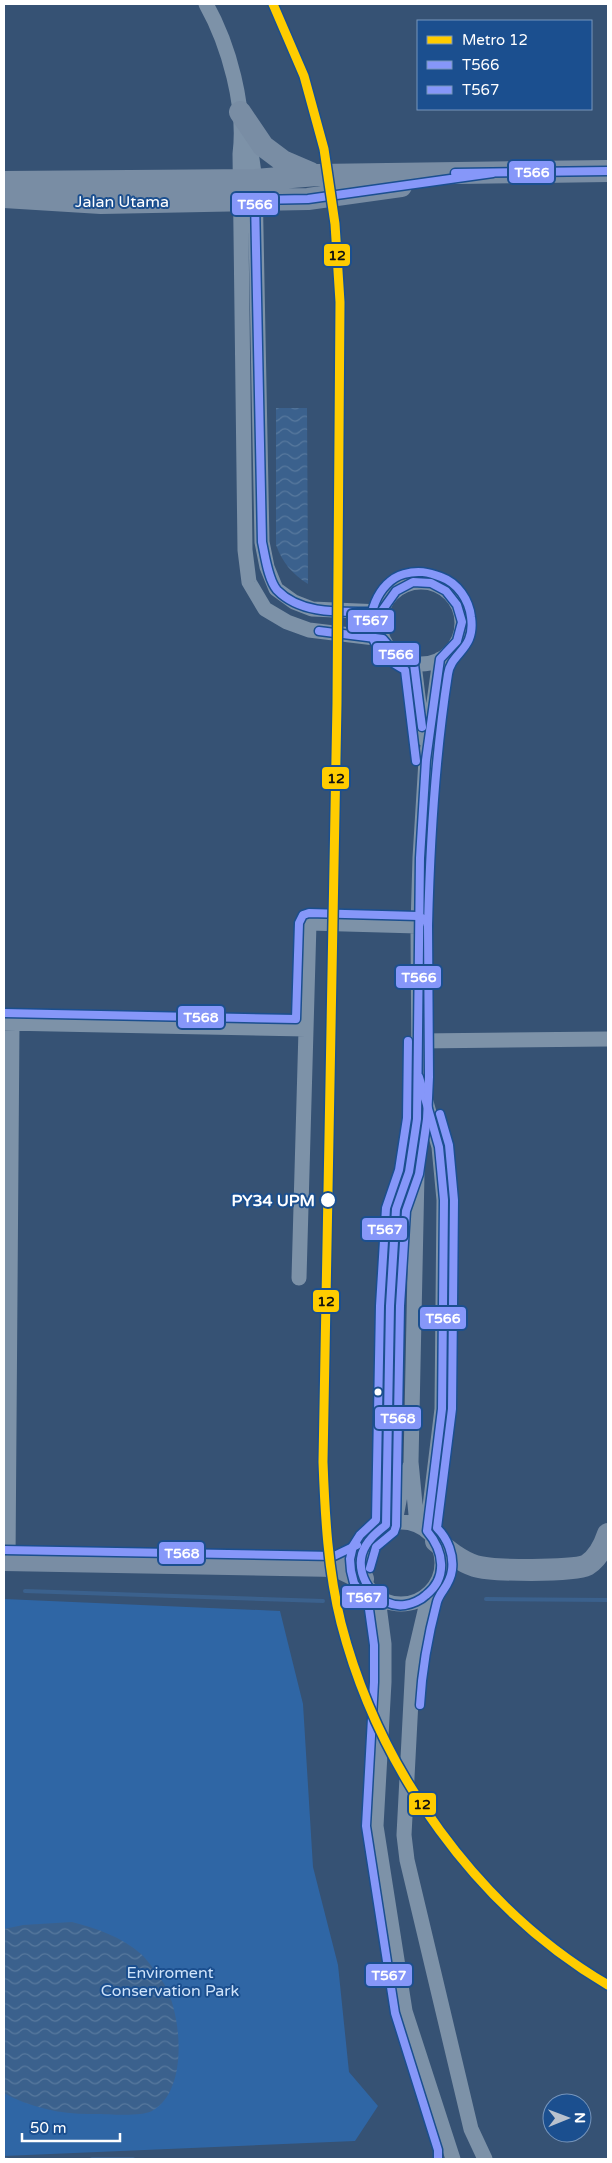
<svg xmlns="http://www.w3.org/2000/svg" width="612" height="2163" font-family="'Varela Round',sans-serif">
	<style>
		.park { fill: #2f66a5 }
		.water { fill: url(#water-waves) }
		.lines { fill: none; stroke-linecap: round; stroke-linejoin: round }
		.stream { stroke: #3b618d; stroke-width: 4 }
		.street { stroke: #7d92a8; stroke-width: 15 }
		.secondary { stroke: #798da4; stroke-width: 22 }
		.bus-1-casing { stroke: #1b4f8f; stroke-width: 11 }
		.bus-2-casing { stroke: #1b4f8f; stroke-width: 11 }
		.bus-3-casing { stroke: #1b4f8f; stroke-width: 11 }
		.bus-1 { stroke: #8697f9; stroke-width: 8 }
		.bus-2 { stroke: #8697f9; stroke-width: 8 }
		.bus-3 { stroke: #8697f9; stroke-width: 8 }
		.metro-1-casing { stroke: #1b4f8f; stroke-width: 12 }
		.metro-1 { stroke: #fc0; stroke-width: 9 }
		.stop-dot { fill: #fff; stroke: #1b4f8f; stroke-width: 2 }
		.labels { text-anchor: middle; stroke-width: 4; stroke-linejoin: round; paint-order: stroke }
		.street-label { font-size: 16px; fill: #fff; stroke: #1b4f8f }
		.stop-label { font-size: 16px; font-weight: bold; fill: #fff; stroke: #1b4f8f; text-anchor: end }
		.park-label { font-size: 16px; fill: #cfe3fa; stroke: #1b4f8f }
		.line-badge { stroke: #1b4f8f; stroke-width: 2 }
		.badge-label { font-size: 14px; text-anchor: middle; font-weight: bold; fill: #fff }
		.pale-badge-label { font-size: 14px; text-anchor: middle; font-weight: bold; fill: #111 }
	</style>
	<defs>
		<pattern id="water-waves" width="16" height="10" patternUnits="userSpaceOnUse" patternTransform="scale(1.25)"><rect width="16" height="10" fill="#3b618d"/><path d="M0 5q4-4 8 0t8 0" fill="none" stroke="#58799e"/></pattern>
	</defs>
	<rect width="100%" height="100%" fill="#365274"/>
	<path class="park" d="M4,1599L280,1611L303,1704L313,1867L338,1965L349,2072L378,2106L355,2141L4,2156Z"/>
	<path class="water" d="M276,408H307L308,584C291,573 283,563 276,545Z
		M72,1922C96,1928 122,1937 141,1954C146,1958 163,1981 166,1987C182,2019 188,2091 152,2111C141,2117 109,2114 95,2114C65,2115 30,2108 4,2093V1929L23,1925Z"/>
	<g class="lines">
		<path class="stream" d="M25,1591L323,1601
			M486,1599L608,1600
			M4,2159H6
			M92,2159H133"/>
		<path class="street" d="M206,4C229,45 246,107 240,154L245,550L249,582L265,609L287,622L309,630L383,639
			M243,134L251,152L255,180L262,542L267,567L276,589L294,602L312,609L381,612
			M380 623a41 41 0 1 1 82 0a41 41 0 1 1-82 0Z
			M414,664L423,738
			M4,1023L306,1029
			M418,1041L608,1039
			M422,1088L439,1147L444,1200L442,1409L427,1531
			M299,1278L309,923L418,926
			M360 1563a41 41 0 1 1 82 0a41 41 0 1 1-82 0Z
			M395,1522L402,1485L410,1466
			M386,1525L390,1306L396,1209L410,1165
			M417,1525L411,1462L419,1077L418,926L420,858L426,760L440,659
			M8,1561L12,1023
			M429,1594L413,1662L404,1835L407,1860L471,2129L485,2159
			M378,1598L384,1644V1682L376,1826L405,2011L453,2159"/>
		<path class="secondary" d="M240,112L263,146L283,161L311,173
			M4,182L255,180L317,175L608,171
			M4,197L101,203L308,199L401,186
			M436,1541C448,1551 460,1561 475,1566C491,1571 573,1572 587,1565C598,1558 604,1546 608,1534
			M4,1560L336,1566L363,1579
			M336,1566L361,1554"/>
		<g class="bus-1-casing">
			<path id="bus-1" d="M455,173L608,171
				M319,631L383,639L396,654L414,664L422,727
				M419,1077L439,1147L444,1200L442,1409L427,1531C444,1551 448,1578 426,1595C421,1600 412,1604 405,1605C379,1609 355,1579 362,1554C366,1541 376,1533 386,1525L390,1306L396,1209L409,1172L417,1119L420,858L426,760L440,659L457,641L462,622L457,605L446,591L431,583L413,582L396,591L381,612C347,611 303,617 277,590C268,580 265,555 262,542L255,200L308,199L493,173"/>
		</g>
		<g class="bus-2-casing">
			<path id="bus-2" d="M416,761L405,670C392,663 381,656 375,643C363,619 378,581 404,574C418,570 428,572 441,577C458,583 469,600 471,617C476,650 451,652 448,674C435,757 430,842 428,926
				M408,1041L407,1118L399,1170L386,1208L380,1306L376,1520L360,1535L353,1546L350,1559L351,1571L354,1583L368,1602L374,1645V1682L366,1826L395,2013L438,2150V2159
				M420,1705C422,1669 428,1636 437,1602C440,1591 450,1586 452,1570C454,1555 448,1539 437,1528L452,1409L454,1200L449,1145L440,1114"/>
		</g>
		<g class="bus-3-casing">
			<path id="bus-3" d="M4,1013L296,1019L299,923L303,915L309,913L418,916L426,920L428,926L429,1077L427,1119L419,1174L406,1211L400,1306L396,1526L394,1532L376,1547L370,1568
				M4,1550L334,1556L357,1545"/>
		</g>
		<use href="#bus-1" class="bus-1"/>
		<use href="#bus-2" class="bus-2"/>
		<use href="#bus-3" class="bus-3"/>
		<g class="metro-1-casing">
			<path id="metro-1" d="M273,4L304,76L324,149L335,224L340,302L337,703L323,1462C325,1516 328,1571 341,1623C379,1770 477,1908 608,1985"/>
		</g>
		<use href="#metro-1" class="metro-1"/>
	</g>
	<g class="stop-dot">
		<circle cx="328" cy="1200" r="8"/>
		<circle cx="378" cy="1392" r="4.5"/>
	</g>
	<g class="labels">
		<g class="street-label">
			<text x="122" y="207">Jalan Utama</text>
		</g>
		<g class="stop-label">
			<text x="315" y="1206">PY34 UPM</text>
		</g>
		<g class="park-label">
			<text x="170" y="1978">Enviroment<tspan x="170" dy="18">Conservation Park</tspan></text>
		</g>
	</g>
	<g class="line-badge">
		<rect x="508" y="160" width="47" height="24" rx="5" fill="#8697f9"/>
		<rect x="231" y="192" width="48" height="24" rx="5" fill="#8697f9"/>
		<rect x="323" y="243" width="28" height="24" rx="5" fill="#fc0"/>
		<rect x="347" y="609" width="48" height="24" rx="5" fill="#8697f9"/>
		<rect x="372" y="642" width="48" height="24" rx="5" fill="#8697f9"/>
		<rect x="321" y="766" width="29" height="24" rx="5" fill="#fc0"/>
		<rect x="395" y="965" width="47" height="24" rx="5" fill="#8697f9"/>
		<rect x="177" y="1005" width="48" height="24" rx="5" fill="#8697f9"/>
		<rect x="361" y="1217" width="47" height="24" rx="5" fill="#8697f9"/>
		<rect x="312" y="1289" width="28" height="24" rx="5" fill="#fc0"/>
		<rect x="419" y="1306" width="48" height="24" rx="5" fill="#8697f9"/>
		<rect x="374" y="1406" width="48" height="24" rx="5" fill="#8697f9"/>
		<rect x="158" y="1541" width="47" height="24" rx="5" fill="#8697f9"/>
		<rect x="341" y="1585" width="47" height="24" rx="5" fill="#8697f9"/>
		<rect x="408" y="1792" width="29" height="24" rx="5" fill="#fc0"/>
		<rect x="365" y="1963" width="48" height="24" rx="5" fill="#8697f9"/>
	</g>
	<g class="badge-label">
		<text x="532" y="177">T566</text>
		<text x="255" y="209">T566</text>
		<text x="371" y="625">T567</text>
		<text x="396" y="659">T566</text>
		<text x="419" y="982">T566</text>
		<text x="201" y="1022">T568</text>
		<text x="385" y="1234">T567</text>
		<text x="443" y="1323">T566</text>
		<text x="398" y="1423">T568</text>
		<text x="182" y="1558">T568</text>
		<text x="364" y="1602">T567</text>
		<text x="389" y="1980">T567</text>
	</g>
	<g class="pale-badge-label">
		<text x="337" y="260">12</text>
		<text x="336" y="783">12</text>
		<text x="326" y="1306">12</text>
		<text x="422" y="1809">12</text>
	</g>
	<rect width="612" height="2163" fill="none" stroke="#ffffff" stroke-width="10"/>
	<rect x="417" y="20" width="175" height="90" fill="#1b4f8f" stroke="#7695bc"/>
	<rect x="427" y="36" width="25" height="8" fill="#ffcc00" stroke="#7695bc"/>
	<text x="462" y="45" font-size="15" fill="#ffffff">Metro 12</text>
	<rect x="427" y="61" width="25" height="8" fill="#8697f9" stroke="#7695bc"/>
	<text x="462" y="70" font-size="15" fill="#ffffff">T566</text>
	<rect x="427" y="86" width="25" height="8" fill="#8697f9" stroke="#7695bc"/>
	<text x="462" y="95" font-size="15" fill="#ffffff">T567</text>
	<g transform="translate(567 2118) rotate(89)"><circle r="24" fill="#1b4f8f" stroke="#7695bc"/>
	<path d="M0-4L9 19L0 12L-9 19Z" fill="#b9c2ce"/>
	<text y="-8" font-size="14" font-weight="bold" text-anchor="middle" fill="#ffffff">N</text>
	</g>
	<path d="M22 2133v8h98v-8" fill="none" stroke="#ffffff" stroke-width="2.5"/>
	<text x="30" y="2133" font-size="15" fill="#ffffff" stroke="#1b4f8f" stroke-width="4" paint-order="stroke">50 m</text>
</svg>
